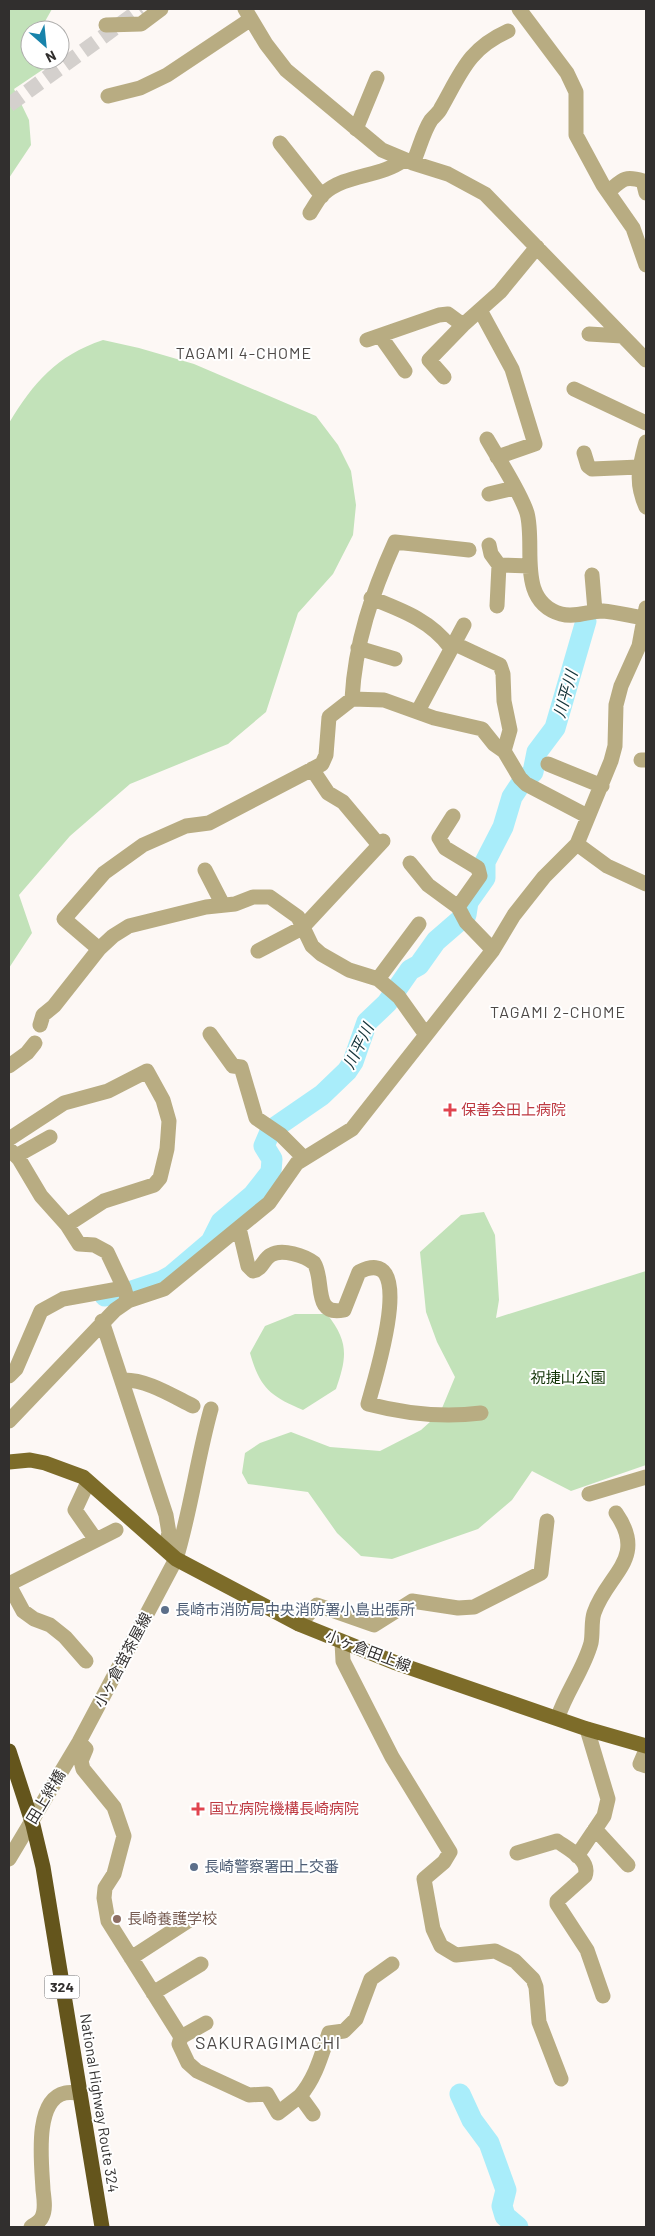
<svg xmlns="http://www.w3.org/2000/svg" width="655" height="2236" font-family="Barlow,'Noto Sans JP',sans-serif">
	<style>
		.green { fill: #c2e2b9 }
		.lines { fill: none; stroke-linecap: round; stroke-linejoin: round }
		.river { stroke: #a9edfa; stroke-width: 21 }
		.highway-tunnel { stroke: #d4d0cd; stroke-width: 15; stroke-dasharray: 15 8; stroke-linecap: butt }
		.minor { stroke: #b8ac82; stroke-width: 15 }
		.major { stroke: #7d6c29; stroke-width: 15 }
		.highway { stroke: #64551c; stroke-width: 15 }
		.health-dot { fill: #e0444e; stroke: #fff; stroke-width: 2 }
		.service-dot { fill: #5c6f8a; stroke: #fff; stroke-width: 2 }
		.education-dot { fill: #8d6e63; stroke: #fff; stroke-width: 2 }
		.labels { text-anchor: middle; stroke-width: 4; stroke-linejoin: round; paint-order: stroke }
		.shield { fill: #fff; stroke: #6f6d6d; stroke-width: 1 }
		.shield-label { font-size: 14px; font-weight: bold; fill: #312f2e }
		.health-label { font-size: 15px; fill: #be3a42; stroke: #fff; text-anchor: start }
		.park-label { font-size: 15px; fill: #123307; stroke: #fff }
		.service-label { font-size: 15px; fill: #4e5e75; stroke: #fff; text-anchor: start }
		.street-label { font-size: 15px; fill: #312f2e; stroke: #fff }
		.education-label { font-size: 15px; fill: #785e54; stroke: #fff; text-anchor: start }
		.neighbourhood-label { font-size: 16px; letter-spacing: 1px; fill: #4d4947; stroke: #fff }
		.water-label { font-size: 16px; font-style: italic; fill: #123339; stroke: #fff }
		.quarter-label { font-size: 18px; letter-spacing: 1px; fill: #4d4947; stroke: #fff }
	</style>
	<rect width="100%" height="100%" fill="#fdf8f5"/>
	<path class="green" d="M9,9H52L43,25L47,30H30V60H57L14,89L29,120L31,145L9,178Z
		M103,340L139,348L194,364L316,416L338,445L351,471L356,505L353,535L333,574L298,613L266,712L228,744L130,784L70,836L19,895L32,933L9,968V423C34,382 56,356 103,340Z
		M484,1212L495,1235L499,1300L496,1318L646,1271V1465L571,1491L532,1471L512,1500L478,1529L392,1559L361,1556L337,1533L308,1492L248,1484L242,1473L245,1453L260,1443L291,1432L330,1447L380,1451L421,1430L440,1413L455,1377L437,1342L426,1312L420,1252L461,1215Z
		M295,1314H327C349,1342 347,1357 336,1389L303,1410C270,1396 260,1388 250,1353L265,1326Z"/>
	<g class="lines">
		<path class="river" d="M105,1296L132,1291L162,1281L171,1276L211,1242L221,1222L253,1195L271,1172L272,1159L264,1146L270,1132L277,1126L322,1095L347,1071L353,1062L367,1022L387,1003L410,970L419,965L436,941L466,915L468,902L485,878V862L503,827L512,797L520,785L533,772L537,752L555,728L586,621
			M460,2094L472,2120L489,2143L506,2190L502,2206L505,2216L518,2227"/>
		<path class="highway-tunnel" d="M9,105L141,9"/>
		<path class="minor" d="M245,9L266,44L286,70L382,150L413,163L448,174L485,194L646,360
			M519,9L567,73L576,92V135L603,185L633,228L646,265
			M106,25L141,24L161,9
			M108,96L140,88L167,75L251,19
			M356,129L377,78
			M280,143L322,196
			M413,163C419,150 423,132 431,120C434,116 439,113 441,108C461,73 468,49 508,31
			M608,192C622,180 624,175 643,181L646,193
			M310,213C314,207 318,199 323,194C347,173 379,178 404,160
			M480,310L512,369L535,444L497,457
			M589,334L622,336
			M381,337L405,371
			M367,340L439,315L448,314L463,325
			M444,377L429,360L463,325L500,292L537,247
			M574,389L646,423
			M487,439C499,460 520,491 527,513C536,546 516,601 561,614C576,618 588,611 603,611C616,612 631,616 644,618
			M646,442C639,468 635,482 646,507
			M584,453L588,466L592,469L639,467
			M489,494L514,488
			M489,545L491,554L499,565L530,566
			M592,575L595,611
			M371,598C401,610 430,620 450,647
			M497,606L499,565
			M453,643L500,665L503,674L504,701L510,730L504,751
			M358,648L395,659
			M352,699C355,643 372,593 395,542L469,550
			M418,711L464,625
			M641,760H646
			M548,764L602,786
			M312,769L328,793L343,802L379,845
			M453,816L439,838L445,848L478,868L480,876L458,907
			M577,844L607,866L646,884
			M410,863L428,885L458,907L466,922L493,950
			M205,870L223,905
			M258,951L302,928L383,841
			M378,979L419,924
			M40,1025L43,1015L54,1006L99,949
			M210,1034L233,1066L241,1067L256,1118L281,1135L304,1158
			M426,1035L399,997L391,990L378,979L349,970L321,954L312,946L298,917L270,897H253L235,904L206,907L129,926L113,936L99,949L64,919L104,873L143,845L186,826L209,823L322,764L326,755L329,717L352,699L384,700L434,718L482,729L494,744L504,751L520,778L526,784L587,816
			M9,1066L27,1053L35,1043
			M9,1139L64,1103L108,1091L147,1071L163,1100L169,1121L167,1149L160,1178L154,1185L104,1201L67,1225
			M9,1149L19,1159L41,1196L67,1225L79,1244L94,1245L107,1252L124,1288
			M16,1156L50,1137
			M239,1228L248,1266L253,1271C263,1269 263,1259 271,1255C282,1248 305,1256 314,1263C325,1280 312,1317 344,1310L359,1272C420,1241 373,1384 368,1404C406,1414 442,1418 481,1413
			M102,1321L166,1515L169,1533L165,1548
			M9,1376L16,1369L41,1311L63,1299L124,1288L127,1298
			M122,1380C146,1379 171,1395 193,1406
			M9,1421L115,1310L128,1301L164,1289L269,1203L297,1163L352,1129L493,950L514,915L544,877L577,844L611,761L615,746L616,705L621,686L639,646L646,608
			M88,1482L75,1510L96,1540
			M589,1494L646,1477
			M9,1584L116,1530
			M9,1585L23,1611L34,1619L50,1625L65,1637L86,1661
			M299,1624L317,1605L374,1625L412,1601L458,1608L474,1607L541,1573L547,1521
			M342,1642L343,1661L392,1757L450,1852L444,1862L424,1879L433,1929L441,1946L456,1955L495,1951L515,1961L533,1979L536,1987L539,2022L561,2079
			M558,1717C566,1692 584,1669 591,1643C593,1633 591,1622 594,1613C607,1574 648,1559 616,1513
			M79,1742L86,1749L81,1761L83,1769L114,1807L124,1836L114,1874L105,1888L104,1898L108,1921L181,2037
			M646,1750L640,1764L646,1766
			M595,1829L628,1865
			M517,1853L557,1841C568,1849 591,1860 585,1876L557,1901V1904L587,1950L603,1996
			M577,1856L604,1816L608,1799L587,1729
			M9,1859L79,1742L176,1559C191,1510 197,1459 211,1409
			M131,1958L191,1919
			M153,1993L201,1964
			M206,2023L181,2037L179,2044L188,2063L197,2071L249,2095L267,2094L278,2113L300,2096L313,2114
			M300,2096C316,2077 321,2056 329,2033L344,2031L356,2019L371,1979L392,1964
			M31,2227C35,2224 40,2222 42,2217C46,2209 44,2199 43,2190C42,2166 33,2100 65,2093C70,2092 76,2093 80,2093"/>
		<path class="major" d="M9,1462L30,1460L45,1463L83,1477L176,1559L299,1624L396,1663L587,1729L646,1746"/>
		<path class="highway" d="M9,1751L33,1825L43,1867L102,2227"/>
	</g>
	<g class="health-dot">
		<path d="M447.5 1102.5h5v5h5v5h-5v5h-5v-5h-5v-5h5z"/>
		<path d="M195.5 1801.5h5v5h5v5h-5v5h-5v-5h-5v-5h5z"/>
	</g>
	<g class="service-dot">
		<circle cx="165" cy="1610" r="5"/>
		<circle cx="194" cy="1867" r="5"/>
	</g>
	<circle class="education-dot" cx="117" cy="1919" r="5"/>
	<g class="labels">
		<rect class="shield" x="44.5" y="1975.5" width="35" height="23" rx="4"/>
		<g class="shield-label">
			<text x="62" y="1992">324</text>
		</g>
		<g class="health-label">
			<text x="461" y="1115">保善会田上病院</text>
			<text x="209" y="1814">国立病院機構長崎病院</text>
		</g>
		<g class="park-label">
			<text x="568" y="1383">祝捷山公園</text>
		</g>
		<g class="service-label">
			<text x="175" y="1615">長崎市消防局中央消防署小島出張所</text>
			<text x="204" y="1872">長崎警察署田上交番</text>
		</g>
		<g class="street-label">
			<text transform="translate(368 1651) rotate(21)" y="5">小ヶ倉田上線</text>
			<text transform="translate(123 1660) rotate(-62)" y="5">小ヶ倉蛍茶屋線</text>
			<text transform="translate(46 1797) rotate(-59)" y="5">田上絆橋</text>
			<text transform="translate(99 2103) rotate(81)" y="5">National Highway Route 324</text>
		</g>
		<g class="education-label">
			<text x="127" y="1924">長崎養護学校</text>
		</g>
		<g class="neighbourhood-label">
			<text x="244" y="359">TAGAMI 4-CHOME</text>
			<text x="558" y="1018">TAGAMI 2-CHOME</text>
		</g>
		<g class="water-label">
			<text transform="translate(565 694) rotate(-74)" y="6">川平川</text>
			<text transform="translate(358 1046) rotate(-64)" y="6">川平川</text>
		</g>
		<g class="quarter-label">
			<text x="268" y="2049">SAKURAGIMACHI</text>
		</g>
	</g>
	<rect width="655" height="2236" fill="none" stroke="#312f2e" stroke-width="20"/>
	<g transform="translate(45 45) rotate(153)"><circle r="24" fill="#ffffff" stroke="#adacab"/>
	<path d="M0-4L9 19L0 12L-9 19Z" fill="#1883ab"/>
	<text y="-8" font-size="14" font-weight="bold" text-anchor="middle" fill="#312f2e">N</text>
	</g>
</svg>
